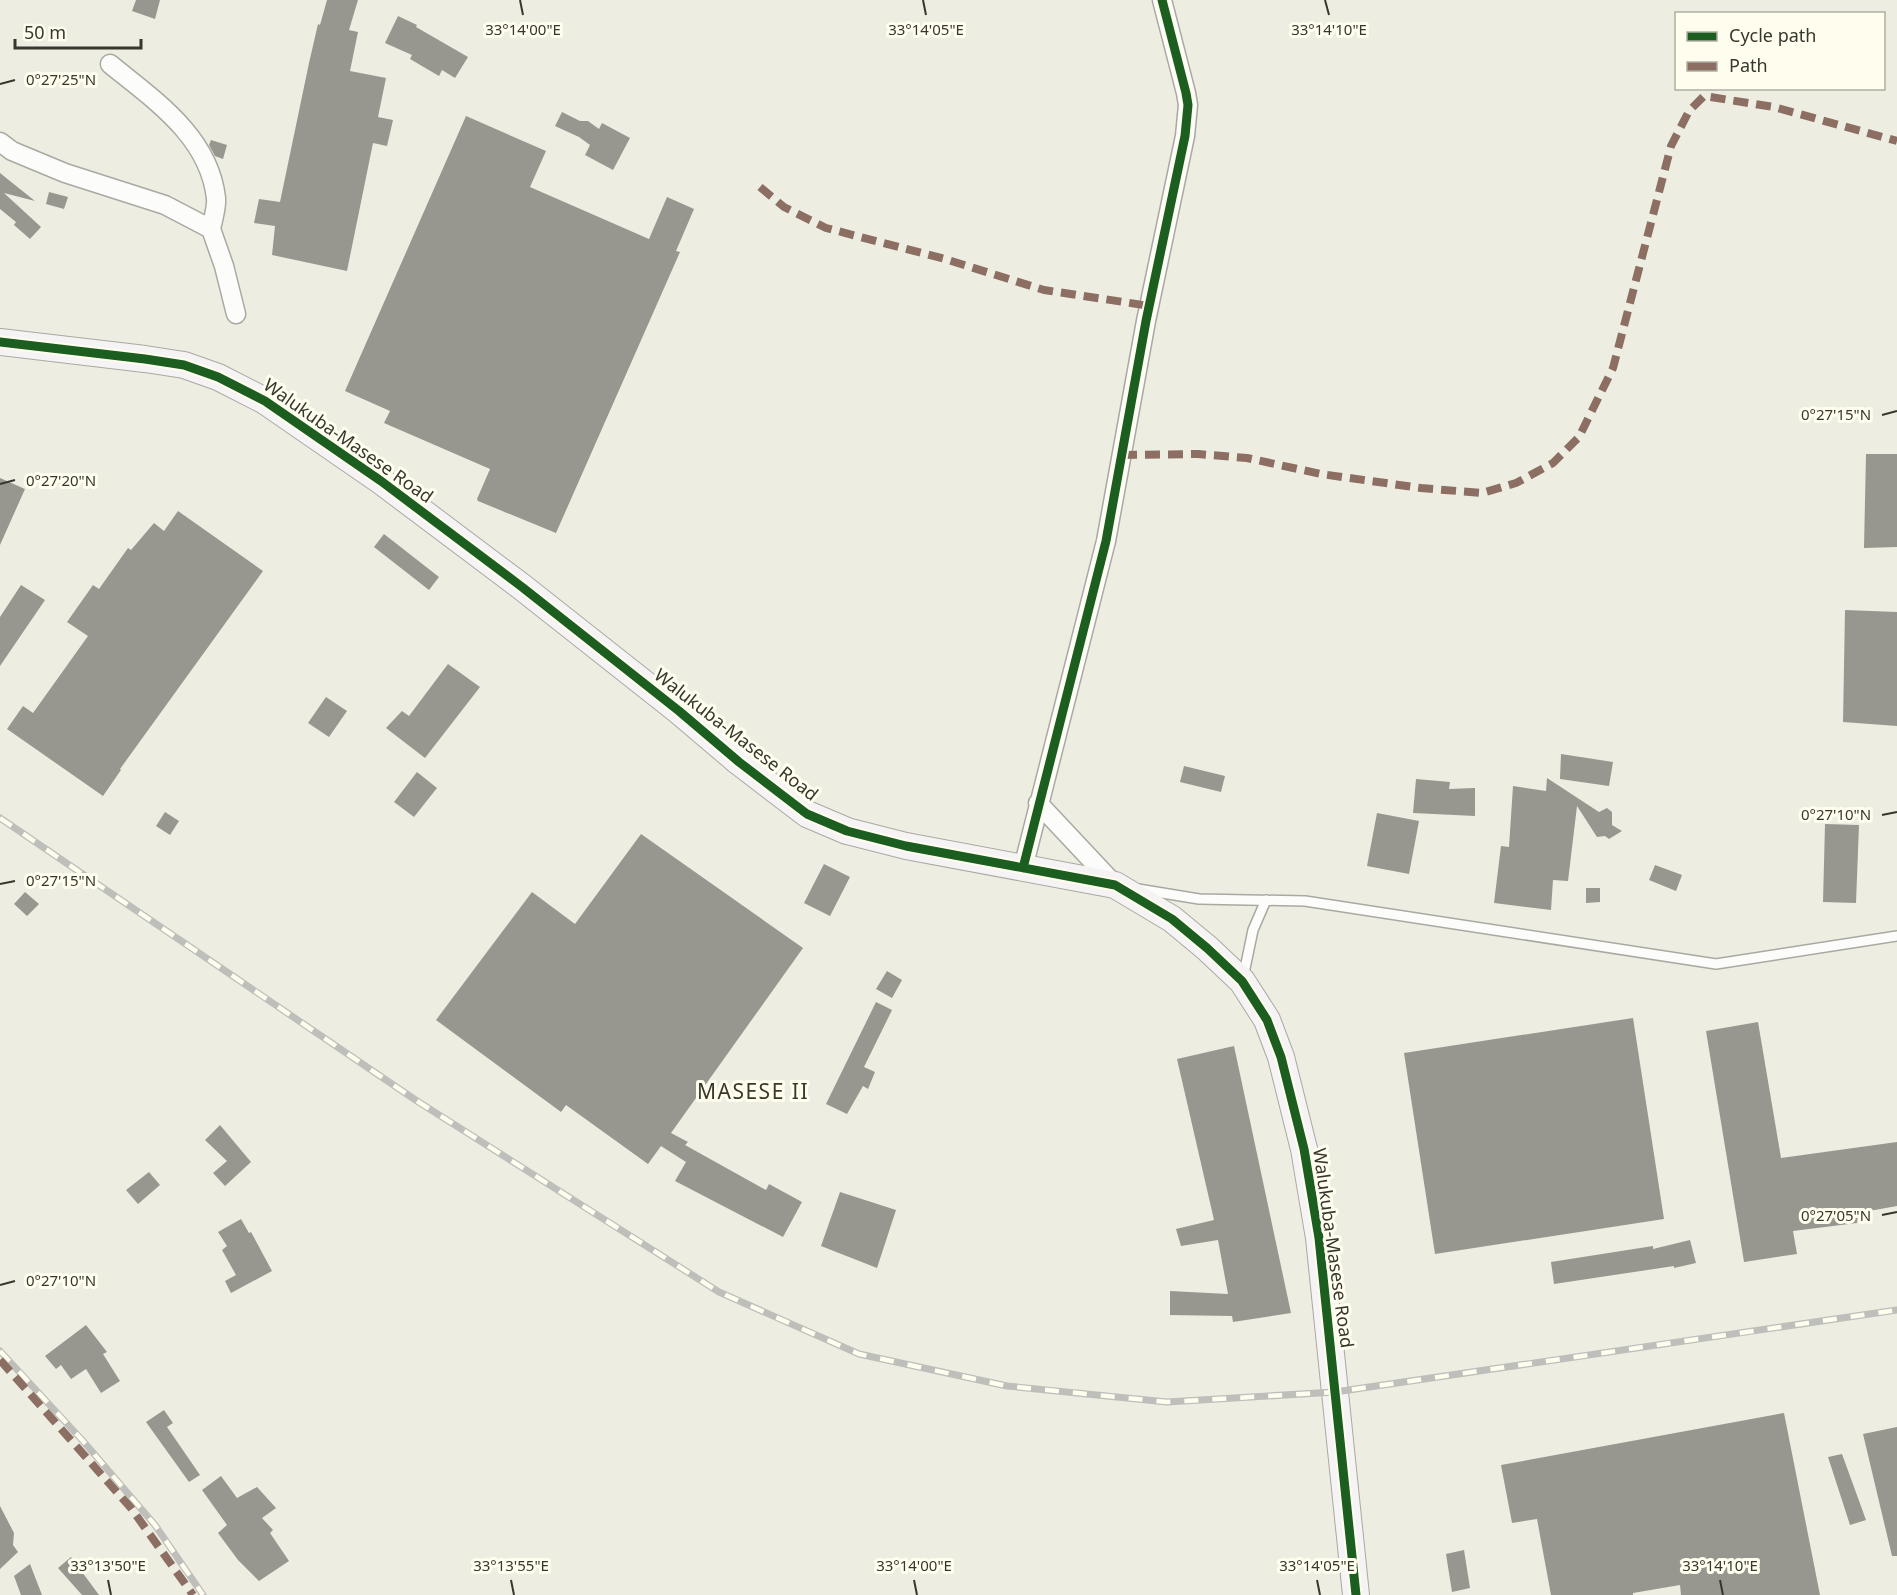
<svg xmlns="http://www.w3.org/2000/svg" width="1897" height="1595" font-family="'Noto Sans',sans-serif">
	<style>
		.building { fill: #98978f }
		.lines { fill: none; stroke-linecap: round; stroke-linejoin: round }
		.lane-casing { stroke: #aaa9a1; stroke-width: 12 }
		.street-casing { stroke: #aaa9a1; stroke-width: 21 }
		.secondary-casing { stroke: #aaa9a1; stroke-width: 28 }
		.lane { stroke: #fcfcfb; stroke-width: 9 }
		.street { stroke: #fcfcfb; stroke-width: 18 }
		.secondary { stroke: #f6f3f4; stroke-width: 26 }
		.rail-casing { stroke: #bebebb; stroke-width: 7 }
		.rail { stroke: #fffeee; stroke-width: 4.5; stroke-dasharray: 14; stroke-linecap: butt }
		.quiet { stroke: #8d6e63; stroke-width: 8; stroke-dasharray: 15 8; stroke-linecap: butt }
		.cycleway-casing { stroke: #fffeee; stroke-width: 13 }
		.cycleway { stroke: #1b5e20; stroke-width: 9 }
		.ticks { fill: none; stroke: #37372f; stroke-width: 2 }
		.labels { text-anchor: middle; stroke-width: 6; stroke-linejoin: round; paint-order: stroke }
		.street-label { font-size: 18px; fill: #37372f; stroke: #fffeee }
		.quarter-label { font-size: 21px; letter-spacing: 1.5px; fill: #3a3929; stroke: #fffeee }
		.ticks-label { font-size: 15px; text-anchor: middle; fill: #37372f; stroke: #fffeee; stroke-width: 6; stroke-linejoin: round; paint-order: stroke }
	</style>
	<rect width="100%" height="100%" fill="#edede2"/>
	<path class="building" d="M136,0H160L155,19L132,11Z
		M327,0H358L349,30L358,32L350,71L386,78L378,117L393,120L387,146L373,143L347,271L272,255L275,226L254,223L259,199L280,202L309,63L318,24L320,25Z
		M398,16L417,25L416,27L468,57L455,78L442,70L439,76L410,59L412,55L385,43Z
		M562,112L580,121H588L599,129L602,123L630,138L613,170L585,155L590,145L579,137L555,126Z
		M466,116L546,151L530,187L649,239L667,197L694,209L676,251L680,252L556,533L478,501L477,499L490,469L384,423L390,411L345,391Z
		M211,140L227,145L223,159L215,156L209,145Z
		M0,173L35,201L4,193L41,227L30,239L14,225L16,222L0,209Z
		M49,192L68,197L64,209L46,204Z
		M1866,454H1897V547L1864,548Z
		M0,478L25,489L0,545Z
		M178,511L263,571L120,769L121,770L103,796L7,729L23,706L33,713L88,636L67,622L93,585L99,589L128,548L131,550L154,523L164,531Z
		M384,534L439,577L429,590L374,547Z
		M21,585L45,600L0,666V617Z
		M1845,610L1897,612V726L1843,722Z
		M448,664L480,687L425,758L386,728L402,711L409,716Z
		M326,697L347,711L329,737L308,723Z
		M1561,754L1613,762L1609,786L1560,779Z
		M1184,766L1225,776L1221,792L1180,782Z
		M417,772L437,788L414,817L394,802Z
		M1547,778L1599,812L1607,808L1612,812V825L1622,831L1609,839L1605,836L1597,837L1577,806L1568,881L1553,880L1551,910L1494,903L1501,846L1509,847L1513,786L1546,791Z
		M1416,779L1450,782L1449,789L1475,788V816L1413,813Z
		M165,812L179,821L170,835L156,826Z
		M1377,813L1419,821L1409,874L1367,866Z
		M1825,824L1859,825L1856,903L1823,902Z
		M641,834L803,948L671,1133L688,1142L685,1145L766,1190L769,1184L802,1202L783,1237L675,1181L686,1162L661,1146L648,1164L566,1105L561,1112L436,1020L532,892L575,924Z
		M824,864L850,877L830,916L804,903Z
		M1655,865L1682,875L1676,891L1649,880Z
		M1586,888H1600V902L1586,903Z
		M25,892L39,904L27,916L14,904Z
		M887,971L902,980L892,998L876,989Z
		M876,1002L892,1010L864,1067L875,1072L868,1089L863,1086L847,1114L826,1104Z
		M1633,1018L1664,1219L1435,1254L1404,1053Z
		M1758,1022L1781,1158L1897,1142V1206L1858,1213L1857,1223L1793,1231L1797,1254L1744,1262L1706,1031Z
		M1234,1046L1291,1313L1233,1322L1232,1316L1170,1315V1291L1228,1294L1218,1240L1181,1246L1176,1229L1214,1220L1177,1059Z
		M220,1125L251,1162L225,1186L213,1173L227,1161L205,1140Z
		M149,1172L160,1185L138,1204L126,1190Z
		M840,1192L896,1210L877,1268L821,1246Z
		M241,1219L249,1233L251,1232L272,1271L231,1293L225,1281L236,1275L222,1250L227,1246L218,1232Z
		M1690,1240L1696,1263L1674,1268V1266L1554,1284L1551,1262L1653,1246V1249Z
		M86,1325L107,1352L103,1354L120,1381L101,1393L86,1369L71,1379L61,1365L56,1369L45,1356Z
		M164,1410L173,1423L167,1427L200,1475L189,1482L146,1422Z
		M1784,1413L1820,1595H1681L1680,1585L1633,1593V1595H1551L1537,1519L1512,1523L1501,1465Z
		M1897,1427V1556H1892L1863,1434Z
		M1842,1454L1866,1520L1850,1525L1828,1457Z
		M221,1476L237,1498L257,1487L276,1508L262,1518L273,1530L270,1533L289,1561L259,1581L238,1560L218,1533L227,1525L202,1490Z
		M0,1506L14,1533L13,1545L18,1552L0,1569Z
		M1464,1550L1470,1588L1452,1592L1446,1554Z
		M71,1557L99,1595H82L58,1568Z
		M30,1564L42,1595H21L14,1576Z"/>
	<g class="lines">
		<g class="lane-casing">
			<path id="lane" d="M1138,889L1199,899L1305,901L1716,964L1897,936
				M1243,978L1253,930L1266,900"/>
		</g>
		<g class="street-casing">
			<path id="street" d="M110,64C154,100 209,136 216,198C217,207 213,219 211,229
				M0,142L12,151L65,173L165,205L211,229L224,266L236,314
				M1038,803L1115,885
				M1023,868L1106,541L1146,321L1185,136L1188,105L1186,93L1162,0"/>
		</g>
		<g class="secondary-casing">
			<path id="secondary" d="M0,342L145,359L184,365L218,377L265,401L381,481L522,587L679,711L739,762L807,814L847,831L906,846L1115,885L1172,919L1207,948L1242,981L1267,1020L1281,1057L1304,1149L1319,1238L1356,1595"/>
		</g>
		<use href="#lane" class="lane"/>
		<use href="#street" class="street"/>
		<use href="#secondary" class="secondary"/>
		<g class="rail-casing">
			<path id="rail" d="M0,818L417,1101L719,1292L859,1354L1007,1386L1167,1402L1335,1392L1897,1310
				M0,1351L83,1441L155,1525L203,1595"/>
		</g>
		<use href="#rail" class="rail"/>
		<path class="quiet" d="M760,187L784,207L826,228L945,259L1044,290L1150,306
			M1122,455L1198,454L1247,458L1321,474L1421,488L1482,493L1516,483L1553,463L1579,437L1613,368L1671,146L1689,111L1704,96L1774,107L1897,141
			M0,1360L131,1508L193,1595"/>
		<g class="cycleway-casing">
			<path id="cycleway" d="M0,342L145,359L184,365L218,377L265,401L381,481L522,587L679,711L739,762L807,814L847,831L906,846L1115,885L1172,919L1207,948L1242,981L1267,1020L1281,1057L1304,1149L1319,1238L1356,1595
				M1023,868L1106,541L1146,321L1185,136L1188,105L1186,93L1162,0"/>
		</g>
		<use href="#cycleway" class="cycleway"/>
	</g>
	<path class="ticks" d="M520,0L523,15M923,0L926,15M1325,0L1329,15M0,84L15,80M1882,415L1897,411M0,484L15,480M1882,815L1897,812M0,884L15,881M1882,1215L1897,1212M0,1285L15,1281M108,1580L111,1595M511,1580L514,1595M914,1580L917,1595M1317,1580L1320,1595M1720,1580L1723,1595"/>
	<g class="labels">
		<g class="street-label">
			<text transform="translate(348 441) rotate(35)" y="6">Walukuba-Masese Road</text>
			<text transform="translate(736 735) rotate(38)" y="6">Walukuba-Masese Road</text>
			<text transform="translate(1333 1248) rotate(82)" y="6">Walukuba-Masese Road</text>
		</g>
		<g class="quarter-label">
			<text x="753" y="1099">MASESE II</text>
		</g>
	</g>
	<g class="ticks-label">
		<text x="523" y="35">33°14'00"E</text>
		<text x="926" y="35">33°14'05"E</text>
		<text x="1329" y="35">33°14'10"E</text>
		<text x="61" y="85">0°27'25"N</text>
		<text x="1836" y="420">0°27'15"N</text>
		<text x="61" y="486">0°27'20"N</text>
		<text x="1836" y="820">0°27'10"N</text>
		<text x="61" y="886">0°27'15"N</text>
		<text x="1836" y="1221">0°27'05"N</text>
		<text x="61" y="1286">0°27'10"N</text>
		<text x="108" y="1571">33°13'50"E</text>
		<text x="511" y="1571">33°13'55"E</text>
		<text x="914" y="1571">33°14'00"E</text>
		<text x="1317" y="1571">33°14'05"E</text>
		<text x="1720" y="1571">33°14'10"E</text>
	</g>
	<rect x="1675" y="12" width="210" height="78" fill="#fffeee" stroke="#afaea2" stroke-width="1.5"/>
	<rect x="1687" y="32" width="30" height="9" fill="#1b5e20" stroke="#afaea2" stroke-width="1.5"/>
	<text x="1729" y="42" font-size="18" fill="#37372f">Cycle path</text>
	<rect x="1687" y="62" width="30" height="9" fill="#8d6e63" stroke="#afaea2" stroke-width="1.5"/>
	<text x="1729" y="72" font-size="18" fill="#37372f">Path</text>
	<path d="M15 39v9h126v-9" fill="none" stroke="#37372f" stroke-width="3"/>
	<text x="24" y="39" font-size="18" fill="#37372f" stroke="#fffeee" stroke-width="4.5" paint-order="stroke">50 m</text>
</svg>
